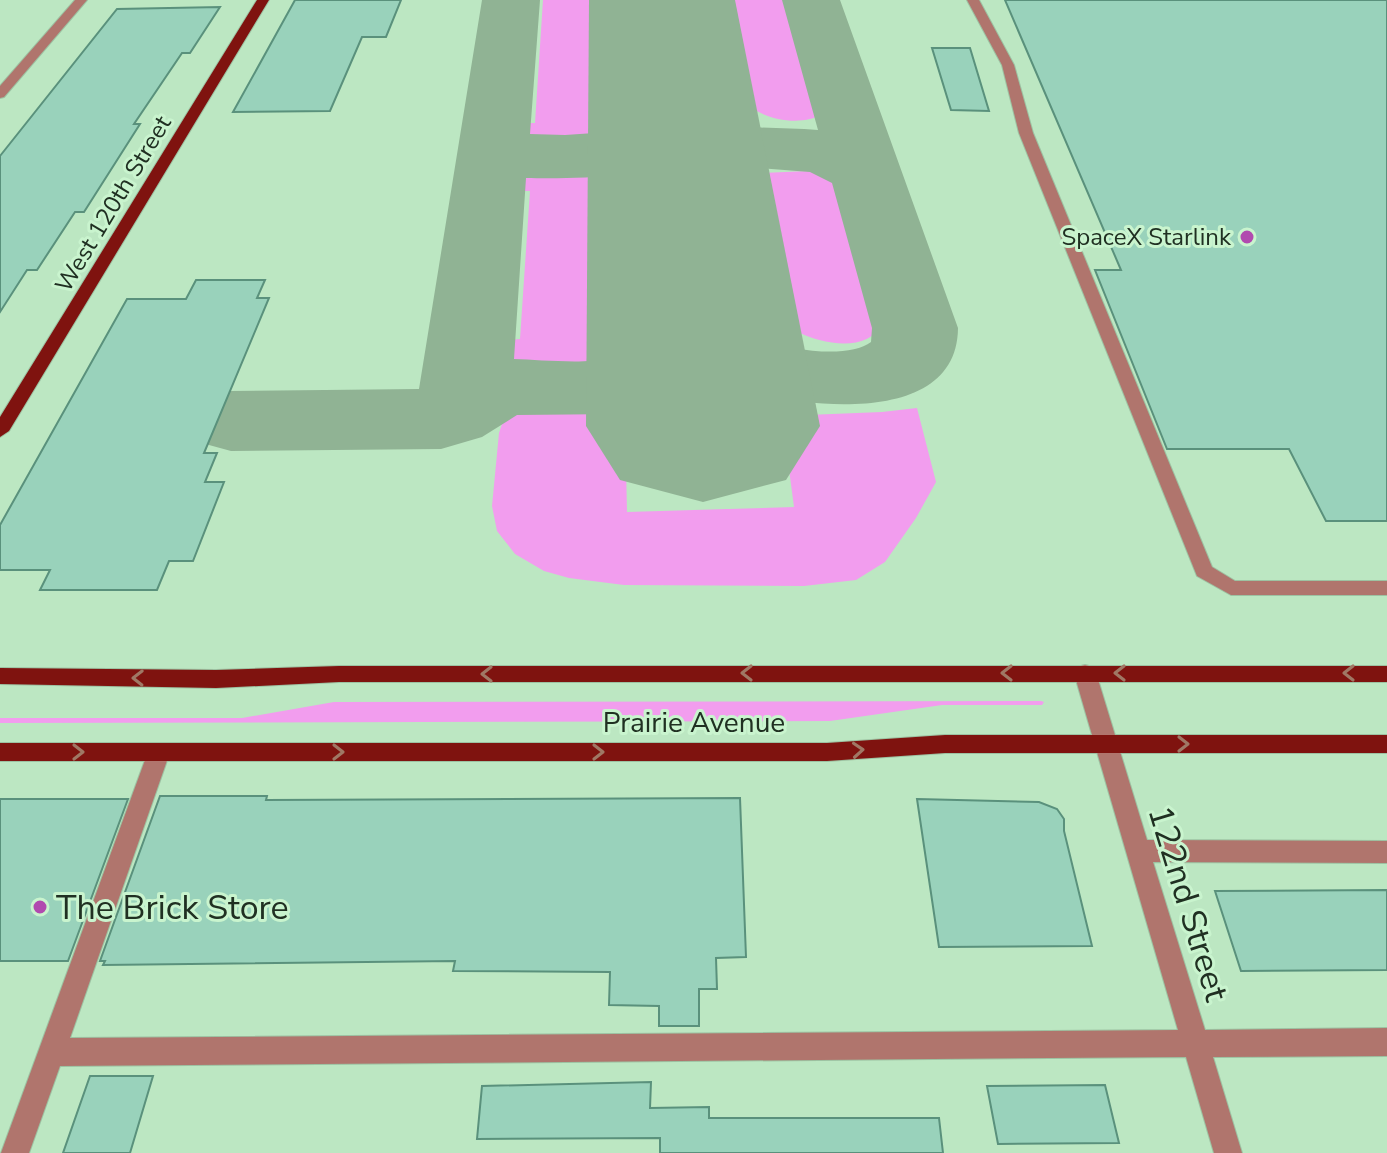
<svg xmlns="http://www.w3.org/2000/svg" width="1387" height="1153" font-family="'Nunito Sans',sans-serif">
	<style>
		.green { fill: #f29dee }
		.lines { fill: none; stroke-linecap: round; stroke-linejoin: round }
		.taxiway { fill: #90b394; fill-rule: evenodd }
		.runway { fill: #90b394; fill-rule: evenodd }
		.building { fill: #99d2bb; stroke: #5a917c; stroke-width: 2 }
		.minor-casing { stroke: #9dc2a2; stroke-width: 2 }
		.major-casing { stroke: #9dc2a2; stroke-width: 2 }
		.minor { fill: #b0756d; fill-rule: evenodd }
		.major { fill: #7f130f; fill-rule: evenodd }
		.oneway { stroke: #a07865 }
		.poi-dot { fill: #b14aaf; stroke: #c9f4ce; stroke-width: 3 }
		.labels { text-anchor: middle; stroke-width: 6; stroke-linejoin: round; paint-order: stroke }
		.far-street-label { font-size: 24px; fill: #203022; stroke: #c9f4ce }
		.far-poi-label { font-size: 24px; fill: #203022; stroke: #c9f4ce; text-anchor: end }
		.street-label { font-size: 28px; fill: #203022; stroke: #c9f4ce }
		.near-street-label { font-size: 34px; fill: #203022; stroke: #c9f4ce }
		.near-poi-label { font-size: 34px; fill: #203022; stroke: #c9f4ce; text-anchor: start }
	</style>
	<rect width="100%" height="100%" fill="#bce7c2"/>
	<path class="green" d="M543,0H600L601,128H618C609,149 540,148 526,133V123H535Z
		M724,0H791L821,115C798,127 759,119 743,100Z
		M595,166L609,170L617,181L603,182L604,346H624V354C603,376 529,380 507,358V340L520,339L530,191H519L521,179C538,162 572,166 595,166Z
		M809,171L833,176L844,190L882,324C862,365 775,334 761,299L782,298L760,188H745V181L761,173Z
		M594,403L616,409L625,420L627,512L794,507L782,416L882,412L917,408L936,482L916,518L885,562L856,580L804,586L624,585L569,578L544,571L515,554L497,531L492,506L499,433L503,421L520,407Z
		M1041,701L1044,702L1042,705H942L830,721L0,723V718H242L334,702Z"/>
	<g class="lines">
		<path class="taxiway" d="M482,0H540L530,134L565,135L624,131L636,124L649,101C703,87 694,113 736,124C761,130 791,127 818,130L782,0H840L958,328C957,437 773,404 709,381L694,394L620,414L517,415L482,437L441,449L231,451L198,442L184,421L198,400L231,391L419,389ZM686,153L745,167L810,172L832,183L872,328L871,342C847,361 771,349 748,330C737,321 733,303 722,295C705,283 680,291 662,295L650,313L641,348C612,368 549,360 514,359L526,178C565,179 656,179 686,153Z"/>
		<path class="runway" d="M589,0H735L820,426L786,480L703,502L620,480L586,426Z"/>
	</g>
	<path class="building" d="M295,0H401L386,37H362L330,111L233,112Z
		M1005,0H1387V521H1326L1289,449H1167L1095,270H1121Z
		M220,7L190,53H182L134,124H140L84,212H75L37,270H27L0,312V156L117,9Z
		M932,48H970L989,111L951,110Z
		M196,280H265L257,298H269L204,453H217L205,482H224L193,561H169L157,590H40L50,570H0V525L127,299H186Z
		M160,796H267L266,800L740,798L746,957L716,958L717,989H699V1026H659V1006L609,1005L610,972L453,971L455,961L103,965L105,961H100Z
		M0,799H128L68,961H0Z
		M917,799L1039,802L1057,809L1064,819V831L1092,946L939,947Z
		M1387,890V970L1241,971L1215,891Z
		M90,1076H153L130,1153H63Z
		M651,1082L650,1108L709,1107V1118H939L943,1153H660V1138L477,1139L482,1086Z
		M1105,1085L1119,1143L998,1144L987,1086Z"/>
	<g class="lines">
		<g class="minor-casing">
			<path id="minor" d="M75,0H87L4,97L0,98V86Z
				M967,0H979L1014,65L1033,133L1212,567L1235,581H1387V595H1231L1197,576L1019,133L1002,65Z
				M1085,665L1093,667L1096,673L1147,840L1387,841V863L1153,862L1205,1030L1387,1028V1056L1213,1057L1242,1153H1214L1186,1057L60,1066L29,1153H1L148,752L151,745L159,743L167,745L170,752L70,1038L1178,1030L1074,673L1077,667Z"/>
		</g>
		<g class="major-casing">
			<path id="major" d="M257,0H269L9,431L0,437V417Z
				M339,666H1387V682H339L216,688L0,684V668L216,670Z
				M945,735H1387V753H945L827,761H0V743H827Z"/>
		</g>
		<use href="#minor" class="minor"/>
		<use href="#major" class="major"/>
	</g>
	<defs><path id="oneway-chevron" d="M-2-3.5L2.5 0L-2 3.5" fill="none" stroke-width="1.6" stroke-linecap="round" stroke-linejoin="round" transform="scale(2)"/></defs>
	<g class="oneway">
		<use href="#oneway-chevron" transform="translate(747 673) rotate(180)"/>
		<use href="#oneway-chevron" transform="translate(1007 673) rotate(180)"/>
		<use href="#oneway-chevron" transform="translate(1120 673) rotate(-180)"/>
		<use href="#oneway-chevron" transform="translate(1349 673) rotate(-180)"/>
		<use href="#oneway-chevron" transform="translate(487 674) rotate(180)"/>
		<use href="#oneway-chevron" transform="translate(138 678) rotate(-179)"/>
		<use href="#oneway-chevron" transform="translate(1183 744)"/>
		<use href="#oneway-chevron" transform="translate(858 750) rotate(-4)"/>
		<use href="#oneway-chevron" transform="translate(78 752)"/>
		<use href="#oneway-chevron" transform="translate(338 752)"/>
		<use href="#oneway-chevron" transform="translate(598 752)"/>
	</g>
	<g class="poi-dot">
		<circle cx="1247" cy="237" r="8"/>
		<circle cx="40" cy="907" r="8"/>
	</g>
	<g class="labels">
		<g class="far-street-label">
			<text transform="translate(113 204) rotate(-59)" y="8">West 120th Street</text>
		</g>
		<g class="far-poi-label">
			<text x="1231" y="245">SpaceX Starlink</text>
		</g>
		<g class="street-label">
			<text x="694" y="732">Prairie Avenue</text>
		</g>
		<g class="near-street-label">
			<text transform="translate(1189 903) rotate(73)" y="12">122nd Street</text>
		</g>
		<g class="near-poi-label">
			<text x="56" y="919">The Brick Store</text>
		</g>
	</g>
</svg>
